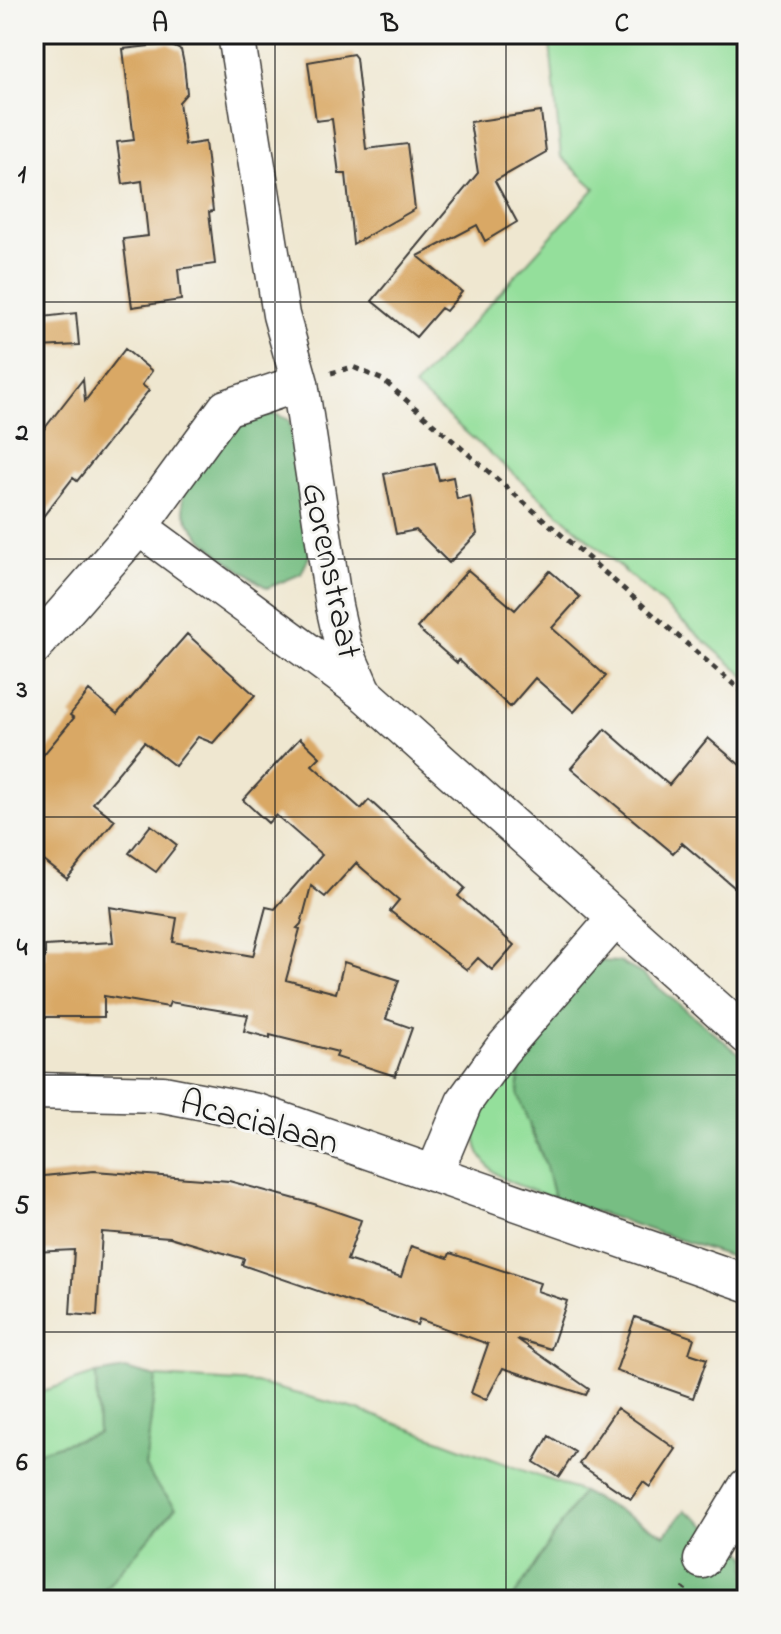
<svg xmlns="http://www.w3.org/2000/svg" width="781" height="1634" font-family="'Indie Flower',sans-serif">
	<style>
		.green { fill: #94df9b; stroke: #587e5c; stroke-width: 2 }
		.forest { fill: #77be83; stroke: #4a6d50; stroke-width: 2 }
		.building { fill: #d9a865 }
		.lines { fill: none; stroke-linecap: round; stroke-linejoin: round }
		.minor-casing { stroke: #3c3a37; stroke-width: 39 }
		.path { stroke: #3c3a37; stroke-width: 5; stroke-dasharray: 6 6; stroke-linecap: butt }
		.minor { stroke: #fff; stroke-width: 36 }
		.grid { fill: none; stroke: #1c1c1c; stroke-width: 2; stroke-opacity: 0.55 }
		.labels { text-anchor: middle; stroke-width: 6; stroke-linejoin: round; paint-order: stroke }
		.street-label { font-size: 36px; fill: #1c1c1c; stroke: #f6f6f2 }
		.neatline { fill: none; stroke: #1c1c1c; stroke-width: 3 }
		.grid-label { font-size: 26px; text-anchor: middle; font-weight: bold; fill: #1c1c1c }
	</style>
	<rect width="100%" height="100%" fill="#f6f6f2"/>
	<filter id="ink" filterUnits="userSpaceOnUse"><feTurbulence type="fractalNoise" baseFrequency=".0125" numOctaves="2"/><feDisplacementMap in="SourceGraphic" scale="16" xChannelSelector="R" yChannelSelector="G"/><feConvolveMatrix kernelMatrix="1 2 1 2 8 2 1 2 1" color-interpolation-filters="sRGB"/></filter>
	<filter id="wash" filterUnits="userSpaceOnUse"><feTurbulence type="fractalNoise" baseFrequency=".006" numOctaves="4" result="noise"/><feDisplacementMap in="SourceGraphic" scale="32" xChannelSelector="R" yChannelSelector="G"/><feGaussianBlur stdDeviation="1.8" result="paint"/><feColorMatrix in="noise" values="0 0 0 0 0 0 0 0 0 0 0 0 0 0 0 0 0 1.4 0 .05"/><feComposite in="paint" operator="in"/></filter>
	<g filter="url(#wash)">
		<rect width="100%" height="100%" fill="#efe7d0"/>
		<path class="green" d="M549,34H747V678L414,387L595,188L561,157Z
			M521,1054L530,1129L545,1163L554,1198C539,1192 522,1188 506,1180C497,1176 489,1168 483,1159C458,1122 500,1083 521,1054Z
			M96,1374L98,1433L34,1453V1394Z
			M156,1377L256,1383L359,1410L582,1492L512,1600H95L175,1507L155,1483L145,1467Z"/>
		<path class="forest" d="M275,414L289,420L313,548L301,574L267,588C241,570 170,528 184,490C188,478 202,466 210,456C231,433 243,418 275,414Z
			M595,961L620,962L642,974L747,1060V1262L554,1198L545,1163L518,1096L521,1054Z
			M125,1369L156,1377L145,1467L155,1483L176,1507L95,1600H34V1453L98,1433L96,1374Z
			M582,1492L665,1535L685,1510L747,1555V1600H512Z"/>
		<g id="blocks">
			<path class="building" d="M168,44L181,50L184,64L187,93L179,102L185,145L205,142L213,211L209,212L215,264L178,269L181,300L132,307L123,239L148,236L142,181L123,184L117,142L134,140L123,49Z
				M353,54L356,58L366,149L407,144L415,209L353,244L346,174H339L332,119L316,121L308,62Z
				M541,112L546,152L495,181L517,222L485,241L477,225L418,256L462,292L446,311L441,308L416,337L372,301L478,173L470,122Z
				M76,313L79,345L38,347L34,318Z
				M125,349L152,371L142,385L149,390L77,481L73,478L34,528V442L83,379L85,401Z
				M435,464L439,480L453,477L457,499L470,496L477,534L449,563L416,530L396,534L384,474Z
				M468,570L515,610L550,571L580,597L552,628L606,676L574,712L535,678L510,707L459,660L457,663L417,628Z
				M187,634L255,695L213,743L198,737L175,766L144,742L93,803L115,820L67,879L34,853V766L74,718L70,715L89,691L117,714Z
				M605,729L669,785L708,738L747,771V898L682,843L673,853L571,768Z
				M300,738L320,757L312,765L361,809L369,800L465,888L458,896L514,945L492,970L478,958L467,970L390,911L399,900L356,863L325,897L311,886L301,924L297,928L300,929L286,980L336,993L344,962L399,980L386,1019L412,1028L395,1076L336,1057L338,1052L270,1035V1038L244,1031L248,1015L170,1002L168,1007L104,996V1017H41L40,959L45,958V946L113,942L109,907L177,918L173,942L253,956L266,907L275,909L322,855L276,815L268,823L243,800Z
				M151,825L177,845L156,872L129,853Z
				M94,1171L229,1181L314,1204L361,1220L347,1260L401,1277L411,1246L448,1258L450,1253L540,1283L537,1291L567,1301L551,1349L517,1339L589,1389L586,1395L503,1368L486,1400L471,1393L488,1344L419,1319L417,1325L242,1265L244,1259L170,1237L102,1232L97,1316L70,1314L74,1250L34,1252V1177Z
				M635,1317L694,1338L689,1353L707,1359L693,1398L616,1371Z
				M617,1408L676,1449L650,1487L643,1482L631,1499L579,1464Z
				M549,1436L575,1452L559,1477L534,1462Z"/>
		</g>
	</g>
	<g filter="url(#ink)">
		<use href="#blocks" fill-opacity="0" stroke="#3c3a37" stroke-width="2"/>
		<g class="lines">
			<g class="minor-casing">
				<path id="minor" d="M239,34L237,41L281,315L300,383L334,606L343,646L363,692L747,1036
					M139,527L363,692
					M34,647L139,527L226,408L300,383
					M34,1091L163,1094L257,1112L747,1283
					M434,1174L464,1102L501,1051L615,919
					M702,1560L747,1486"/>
			</g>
			<path class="path" d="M331,373L353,367L383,380L747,696
				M678,1600L685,1588"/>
			<use href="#minor" class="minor"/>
		</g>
	</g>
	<path class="grid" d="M275,34V1600M506,34V1600M34,302H747M34,559H747M34,817H747M34,1075H747M34,1332H747"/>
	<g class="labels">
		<g class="street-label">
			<text transform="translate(334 570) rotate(78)" y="13">Gorenstraat</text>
			<text transform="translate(260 1120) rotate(15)" y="13">Acacialaan</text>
		</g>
	</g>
	<rect width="781" height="1634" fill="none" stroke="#f6f6f2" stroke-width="88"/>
	<rect x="44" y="44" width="693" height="1546" class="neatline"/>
	<g class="grid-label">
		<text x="160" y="31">A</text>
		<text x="390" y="31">B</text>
		<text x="622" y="31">C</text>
		<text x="22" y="182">1</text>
		<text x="22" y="440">2</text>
		<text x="22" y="697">3</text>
		<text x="22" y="955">4</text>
		<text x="22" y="1213">5</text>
		<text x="22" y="1470">6</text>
	</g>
</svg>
